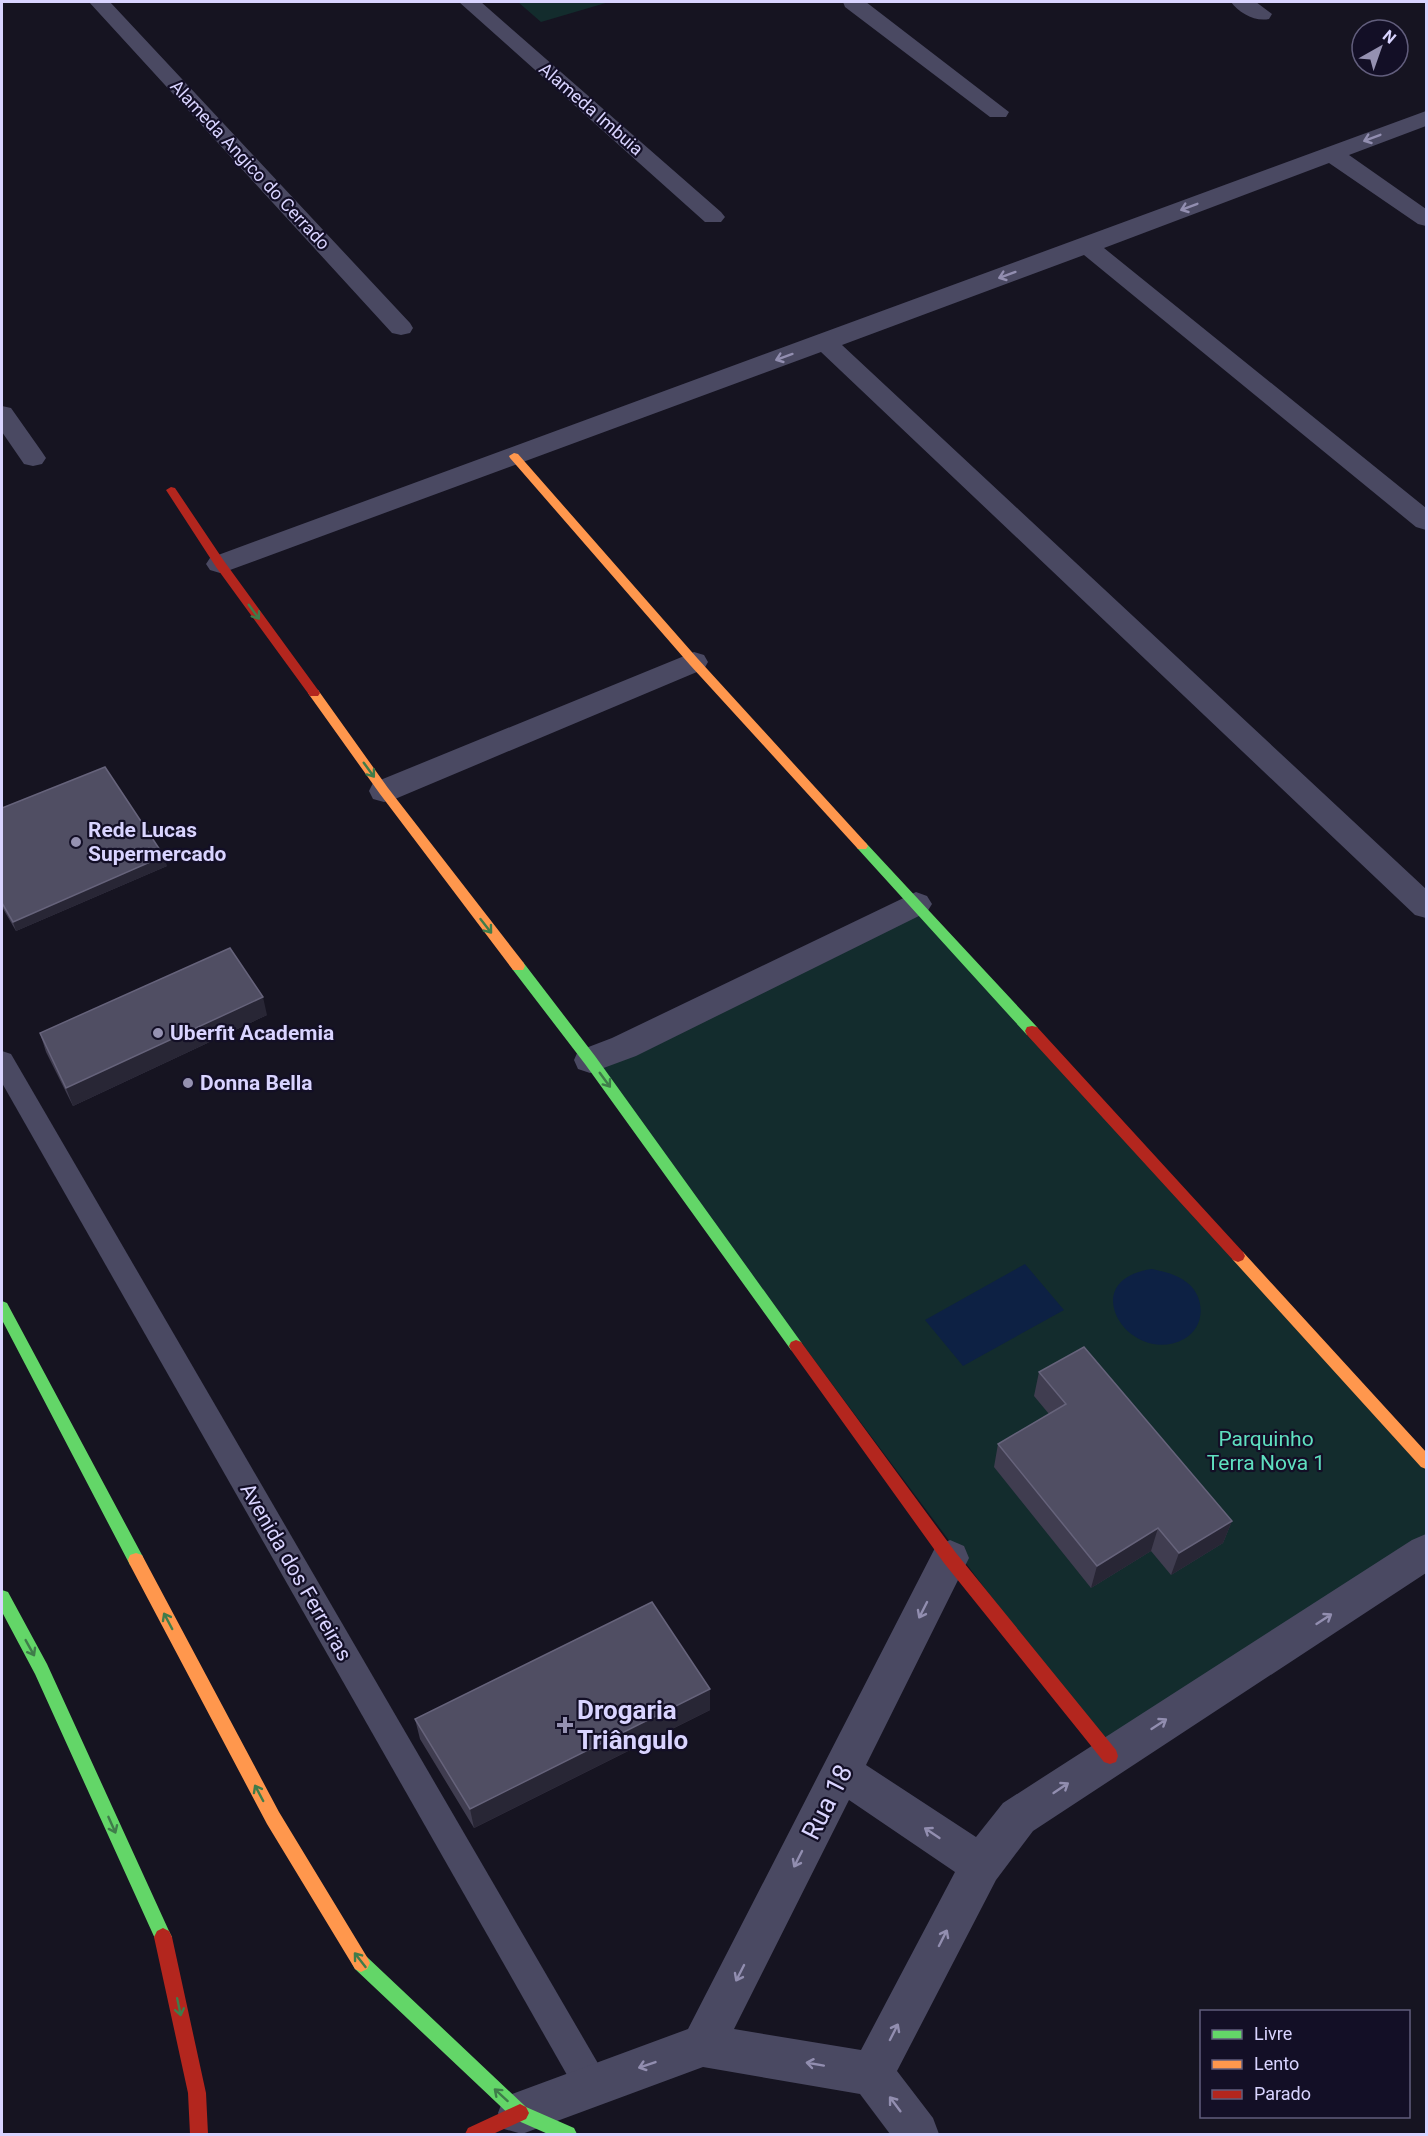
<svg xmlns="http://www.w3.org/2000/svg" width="1428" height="2136" font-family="Roboto,sans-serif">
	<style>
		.green { fill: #132c2d }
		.water { fill: #0d2144 }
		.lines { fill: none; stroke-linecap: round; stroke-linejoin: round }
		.lane { fill: #4a4962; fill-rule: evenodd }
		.street { fill: #4a4962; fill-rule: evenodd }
		.fast { fill: #63d668; fill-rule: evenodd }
		.slow { fill: #ff974d; fill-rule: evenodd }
		.jam { fill: #b3261e; fill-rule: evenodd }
		.wall { fill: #403d50 }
		.shaded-wall { fill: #282635 }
		.building { fill: #504e63; stroke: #66637b; stroke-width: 1.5 }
		.oneway { stroke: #928eb0 }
		.oneway2 { stroke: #3f7c4a }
		.poi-dot { fill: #9591b1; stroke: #130f26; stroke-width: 2 }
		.labels { text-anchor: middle; stroke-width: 4.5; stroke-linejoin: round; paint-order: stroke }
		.far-street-label { font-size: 18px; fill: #d9d4ff; stroke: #130f26 }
		.poi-label { font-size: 21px; font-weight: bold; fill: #d9d4ff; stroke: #130f26; text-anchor: start }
		.park-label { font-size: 21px; fill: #5fe0c0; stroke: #130f26 }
		.street-label { font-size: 21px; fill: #d9d4ff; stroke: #130f26 }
		.near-poi-label { font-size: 26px; font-weight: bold; fill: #d9d4ff; stroke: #130f26; text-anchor: start }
		.near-street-label { font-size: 26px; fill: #d9d4ff; stroke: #130f26 }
	</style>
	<rect width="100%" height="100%" fill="#161421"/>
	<path class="green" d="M518,2H609L541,22Z
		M916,904L1426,1462V1552L1110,1756L590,1060Z"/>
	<path class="water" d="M1025,1264L1064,1310L963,1366L925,1320Z
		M1152,1269C1166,1272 1179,1275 1190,1285C1206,1301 1204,1328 1184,1339C1130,1368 1073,1280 1152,1269Z"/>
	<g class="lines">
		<path class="lane" d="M2,1051L11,1054L603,2072L608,2084L603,2096L591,2101L579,2096L2,1083Z"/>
		<path class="street" d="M89,2H110L410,323L413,328L410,333L401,335L392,333Z
			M459,2H481L721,212L725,217L721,222H705Z
			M843,2H866L1009,112L1006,117H990L845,7Z
			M1231,2H1256L1272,14L1269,19C1255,22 1239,13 1231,2Z
			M1426,111V126L1349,155L1426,209V226L1418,224L1329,163L1104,248L1426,508V530L1416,527L1084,255L842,345L1426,889V918L1415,915L821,352L230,570L220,573L210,570L206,564L210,558Z
			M2,406L11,408L42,452L46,458L42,464L33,466L24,464L2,432Z
			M694,652L704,655L708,662L704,669L395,799L384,802L373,799L369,791L373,783Z
			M916,892L927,896L932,904L927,912L636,1056L590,1073L578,1069L574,1060L578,1051L612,1038Z
			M1426,1534V1573L1033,1831L996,1880L897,2071L933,2118L939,2134H890L860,2094L703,2067L522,2134L504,2129L498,2113L504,2097L688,2029L936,1546L950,1540L964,1546L969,1558L866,1765L976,1837L1003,1803L1412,1540ZM849,1800L955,1872L861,2050L734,2029Z"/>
		<path class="fast" d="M862,841L866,843L1037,1027L1039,1031L1037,1035H1027L858,849L856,846Z
			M518,961L523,962L595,1056L801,1342L803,1346L801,1350L796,1352L791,1350L585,1064L513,970L511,966Z
			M2,1301L7,1303L142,1555L144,1560L142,1565L136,1567L130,1565L2,1320Z
			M2,1590L8,1592L47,1664L169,1931L172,1937L169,1943L163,1946L157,1943L35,1674L2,1612Z
			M361,1954L367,1957L526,2107L574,2128L577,2134H548L514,2119L355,1969L352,1963L355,1957Z"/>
		<path class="slow" d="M514,453L518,454L698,659L866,843L868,846L866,849H858L690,665L510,458L509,456Z
			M314,689L318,690L388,788L523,962L525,966L523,970H513L380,794L310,696L308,693L310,690Z
			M1238,1250L1243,1252L1426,1452V1469L1421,1467L1233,1260L1231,1256L1233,1252Z
			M136,1553L142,1555L279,1812L367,1957L370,1963L367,1969L361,1972L355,1969L267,1824L130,1565L128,1560L130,1555Z"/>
		<path class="jam" d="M171,487L175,488L224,561L318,690L320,693L318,696H310L216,567L166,490Z
			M1032,1026L1037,1027L1243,1252L1245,1256L1243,1260L1238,1262L1233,1260L1027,1035L1025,1031L1027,1027Z
			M796,1340L801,1342L956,1553L1116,1750L1118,1756L1116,1762L1110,1764L1104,1762L944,1563L791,1350L789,1346L791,1342Z
			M163,1928L169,1931L172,1937L206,2093L208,2134H190L188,2093L154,1937L157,1931Z
			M520,2104L526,2107L529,2113L526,2119L493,2134H465L468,2128Z"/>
	</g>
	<path class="wall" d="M2,808L167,866L16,931L2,907Z
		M267,1015L73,1106L46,1052L40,1033Z
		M1039,1372L1232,1521L1223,1543L1171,1575L1151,1551L1091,1588L994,1467L998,1444L1049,1414L1034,1396Z
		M710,1710L474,1828L420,1739L415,1719Z"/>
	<path class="shaded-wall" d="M164,856L167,866L16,931L13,922Z
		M263,997L267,1015L73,1106L66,1088Z
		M1232,1521L1223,1543L1171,1575L1179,1553Z
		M1158,1528L1151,1551L1091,1588L1097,1566Z
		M710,1689V1710L474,1828L470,1809Z"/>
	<path class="building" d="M105,767L164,856L13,922L2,903V808Z
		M230,948L263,997L66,1088L40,1033Z
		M1084,1347L1232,1521L1179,1553L1158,1528L1097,1566L998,1444L1066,1404L1039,1372Z
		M652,1602L710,1689L470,1809L415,1719Z"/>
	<defs><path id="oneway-shaft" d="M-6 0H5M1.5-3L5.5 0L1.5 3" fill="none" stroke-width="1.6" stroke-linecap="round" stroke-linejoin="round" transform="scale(1.5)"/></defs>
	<g class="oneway">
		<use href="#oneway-shaft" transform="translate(1372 138) rotate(159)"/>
		<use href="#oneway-shaft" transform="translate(1189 207) rotate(159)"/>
		<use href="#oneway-shaft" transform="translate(1007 275) rotate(160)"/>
		<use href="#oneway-shaft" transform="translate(784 357) rotate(160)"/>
		<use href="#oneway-shaft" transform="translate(923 1610) rotate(117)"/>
		<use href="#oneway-shaft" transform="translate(1324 1619) rotate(-33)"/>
		<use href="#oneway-shaft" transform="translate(1159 1724) rotate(-33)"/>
		<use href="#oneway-shaft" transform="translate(1061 1788) rotate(-34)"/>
		<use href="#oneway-shaft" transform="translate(932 1833) rotate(-146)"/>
		<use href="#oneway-shaft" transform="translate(798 1859) rotate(117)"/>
		<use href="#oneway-shaft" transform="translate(943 1938) rotate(-63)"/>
		<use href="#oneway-shaft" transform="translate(740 1973) rotate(117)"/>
		<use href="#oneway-shaft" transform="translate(894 2032) rotate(-63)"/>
		<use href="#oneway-shaft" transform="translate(815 2064) rotate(-170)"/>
		<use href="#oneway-shaft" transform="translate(647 2065) rotate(161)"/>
		<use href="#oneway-shaft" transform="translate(895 2104) rotate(-127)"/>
	</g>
	<g class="oneway2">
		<use href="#oneway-shaft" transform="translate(254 612) rotate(54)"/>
		<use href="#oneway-shaft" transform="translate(369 770) rotate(54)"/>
		<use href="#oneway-shaft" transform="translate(486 926) rotate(52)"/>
		<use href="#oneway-shaft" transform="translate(605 1080) rotate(54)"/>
		<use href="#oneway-shaft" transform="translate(168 1621) rotate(-118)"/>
		<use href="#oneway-shaft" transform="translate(30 1648) rotate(61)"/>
		<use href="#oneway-shaft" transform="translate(259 1793) rotate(-118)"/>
		<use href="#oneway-shaft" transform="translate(112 1825) rotate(66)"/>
		<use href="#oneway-shaft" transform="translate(360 1960) rotate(-128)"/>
		<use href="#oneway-shaft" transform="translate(179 2007) rotate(78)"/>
		<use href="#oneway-shaft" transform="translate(501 2095) rotate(-138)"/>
	</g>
	<g class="poi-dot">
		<circle cx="76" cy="842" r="6"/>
		<circle cx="158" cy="1033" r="6"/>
		<circle cx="188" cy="1083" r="6"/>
		<path d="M562 1716h6v6h6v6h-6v6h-6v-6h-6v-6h6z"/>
	</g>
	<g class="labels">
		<g class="far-street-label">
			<text transform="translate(591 109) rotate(41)" y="6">Alameda Imbuia</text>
			<text transform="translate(250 165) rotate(47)" y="6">Alameda Angico do Cerrado</text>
		</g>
		<g class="poi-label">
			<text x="88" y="837">Rede Lucas<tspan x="88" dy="24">Supermercado</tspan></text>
			<text x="170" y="1040">Uberfit Academia</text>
			<text x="200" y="1090">Donna Bella</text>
		</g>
		<g class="park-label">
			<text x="1266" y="1446">Parquinho<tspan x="1266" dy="24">Terra Nova 1</tspan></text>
		</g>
		<g class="street-label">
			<text transform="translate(296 1572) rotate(60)" y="7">Avenida dos Ferreiras</text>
		</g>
		<g class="near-poi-label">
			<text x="577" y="1719">Drogaria<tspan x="577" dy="30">Triângulo</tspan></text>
		</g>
		<g class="near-street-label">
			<text transform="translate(827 1802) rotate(-63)" y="9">Rua 18</text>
		</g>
	</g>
	<rect width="1428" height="2136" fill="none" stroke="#d9d4ff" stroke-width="6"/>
	<rect x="1200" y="2010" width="210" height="108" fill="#130f26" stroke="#625e7d" stroke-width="1.5"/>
	<rect x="1212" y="2030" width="30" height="9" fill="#63d668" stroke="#625e7d" stroke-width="1.5"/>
	<text x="1254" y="2040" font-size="18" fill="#d9d4ff">Livre</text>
	<rect x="1212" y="2060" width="30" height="9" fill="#ff974d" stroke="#625e7d" stroke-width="1.5"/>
	<text x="1254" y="2070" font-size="18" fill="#d9d4ff">Lento</text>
	<rect x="1212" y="2090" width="30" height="9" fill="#b3261e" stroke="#625e7d" stroke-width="1.5"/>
	<text x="1254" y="2100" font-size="18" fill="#d9d4ff">Parado</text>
	<g transform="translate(1380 48) rotate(40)"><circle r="28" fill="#130f26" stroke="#625e7d" stroke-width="1.5"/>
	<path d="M0-4.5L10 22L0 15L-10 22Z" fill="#9591b1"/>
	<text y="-9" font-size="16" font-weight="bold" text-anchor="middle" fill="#d9d4ff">N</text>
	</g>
</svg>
